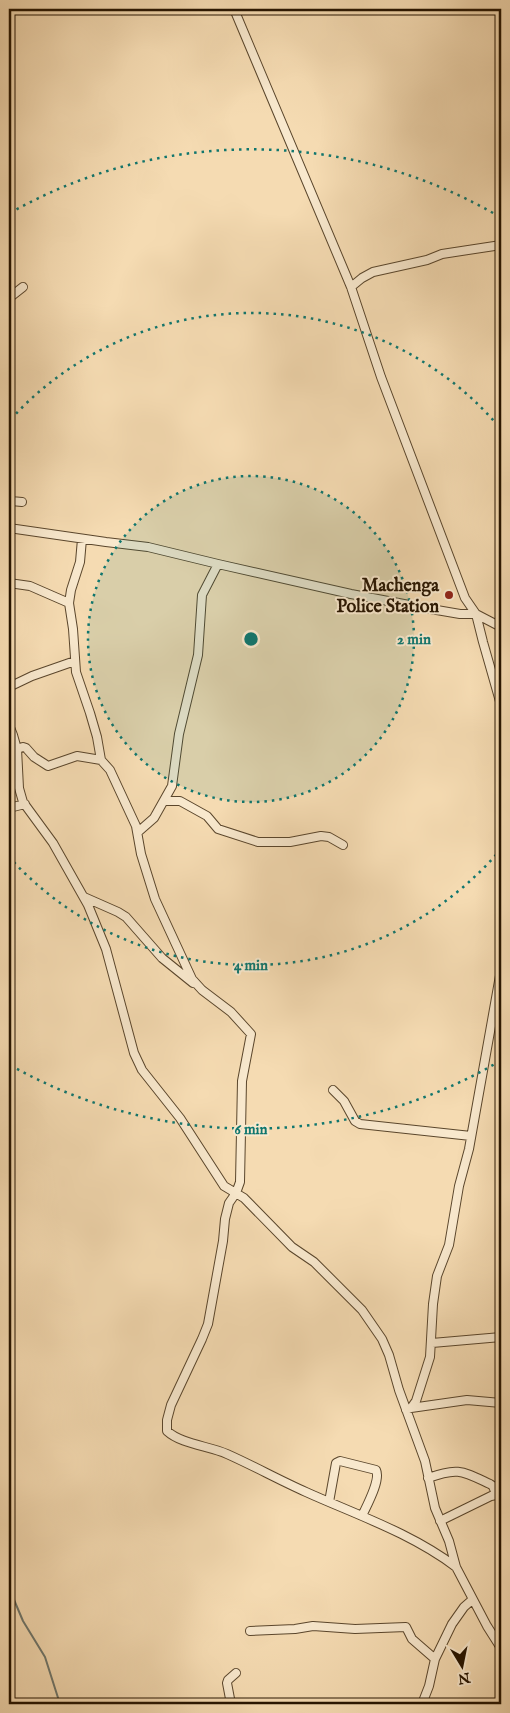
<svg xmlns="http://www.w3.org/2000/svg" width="510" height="1713" font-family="'IM FELL English',serif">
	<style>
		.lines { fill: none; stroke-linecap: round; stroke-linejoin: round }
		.stream { stroke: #6f776d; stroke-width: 2 }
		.minor-casing { stroke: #5a462c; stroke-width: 10 }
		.minor { stroke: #f8e8cd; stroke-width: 8 }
		.ring { fill: none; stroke: #0f766e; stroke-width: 2.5; stroke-dasharray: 2.5 5 }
		.poi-dot { fill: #8f2418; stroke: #f8e8cd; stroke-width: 2 }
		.labels { text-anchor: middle; stroke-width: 4; stroke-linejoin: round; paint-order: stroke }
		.poi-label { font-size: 18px; font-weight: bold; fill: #261400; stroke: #f8e8cd; text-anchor: end }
		.centre { fill: #0f766e; stroke: #f8e8cd; stroke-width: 2.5 }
		.ring-label { font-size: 15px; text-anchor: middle; font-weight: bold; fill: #0f766e; stroke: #f8e8cd; stroke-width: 4; stroke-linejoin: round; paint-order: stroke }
	</style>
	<rect width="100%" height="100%" fill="#f5dbb2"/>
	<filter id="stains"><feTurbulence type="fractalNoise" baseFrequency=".004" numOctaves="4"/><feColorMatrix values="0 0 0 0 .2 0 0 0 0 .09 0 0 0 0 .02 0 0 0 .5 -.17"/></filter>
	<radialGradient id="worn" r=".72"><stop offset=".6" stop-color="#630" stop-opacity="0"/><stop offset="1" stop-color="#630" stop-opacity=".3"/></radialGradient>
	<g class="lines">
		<path class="stream" d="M9,1588L23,1621L45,1657L60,1704"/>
		<g class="minor-casing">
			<path id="minor" d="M234,9L351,287L381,377L465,598L476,614L501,627
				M351,287L362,278L373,272L427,260L442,254L501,245
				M9,298L23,287
				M9,494L11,501L22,502
				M9,528L106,542L148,547L218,564L351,594L425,608L460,614H476L483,642L501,705
				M82,539L80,562L71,590L69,603L73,629L76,672L90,713L97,737L101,760L110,770L136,826L141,854L155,899L192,979L202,990L231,1012L251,1034L242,1081L240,1182L236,1193L229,1203L225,1219L223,1241L208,1324L202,1339L171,1405L167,1420V1431C181,1444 209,1446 227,1454C254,1466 279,1480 306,1492C357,1515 411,1533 456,1567
				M9,583L30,586L69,603
				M9,687L32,676L75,661
				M9,725L13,735L17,749L19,788L23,802L53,843L88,905L106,949L134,1053L142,1070L180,1118L224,1186L244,1198L292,1247L314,1262L362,1310L382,1339L389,1355L399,1390L425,1461L435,1508L449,1541L456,1567L487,1626L501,1648
				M17,749L23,747L26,748L34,757L48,766L77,756L101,760
				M164,801H180L207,816L218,829L258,842H290L321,836L329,837L343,845
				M9,808L25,804
				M138,832L154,818L172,786L179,734L198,655L202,595L218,564
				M84,897L118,912L126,917L162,958L193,983
				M333,1090L344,1101L355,1121L360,1124L471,1136
				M432,1343L501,1337
				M411,1408L467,1400L501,1403
				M406,1410L411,1408L416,1401L430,1357L433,1304L437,1276L449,1245L459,1186L469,1149L501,970
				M428,1478C458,1467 462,1471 490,1484L493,1486L496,1494
				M329,1502L336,1463L340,1461L376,1470C381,1480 367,1505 362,1516
				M440,1521L491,1496L501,1494
				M250,1631L295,1629L313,1626L355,1629L406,1627L412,1639L435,1659
				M231,1704L227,1683L228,1680L236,1673
				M422,1704L429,1686L435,1659L452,1624L464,1607L472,1600"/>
		</g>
		<use href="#minor" class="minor"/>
	</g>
	<circle cx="251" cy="639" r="163" fill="#0f766e" fill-opacity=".12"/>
	<g class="ring">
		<circle cx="251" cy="639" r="163"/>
		<path d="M501 849A326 326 0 0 1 11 859M11 419A326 326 0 0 1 501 429"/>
		<path d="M500 1061A490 490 0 0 1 10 1065M10 213A490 490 0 0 1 500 217"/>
	</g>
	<circle class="poi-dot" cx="449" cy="595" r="5"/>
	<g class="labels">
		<g class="poi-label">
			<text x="439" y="591">Machenga<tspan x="439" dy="21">Police Station</tspan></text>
		</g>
	</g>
	<circle cx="251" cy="639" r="8" class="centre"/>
	<g class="ring-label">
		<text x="414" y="644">2 min</text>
		<text x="251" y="970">4 min</text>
		<text x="251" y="1134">6 min</text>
	</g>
	<rect width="510" height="1713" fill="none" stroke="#f5dbb2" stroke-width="30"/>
	<rect x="10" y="10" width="490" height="1693" fill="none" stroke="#261400" stroke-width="2.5"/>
	<rect x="15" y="15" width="480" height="1683" fill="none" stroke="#261400"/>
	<g transform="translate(462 1666) rotate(170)" stroke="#f8e8cd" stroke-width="4" paint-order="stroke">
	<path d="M0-4L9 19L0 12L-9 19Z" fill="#261400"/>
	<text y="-8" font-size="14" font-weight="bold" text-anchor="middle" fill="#261400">N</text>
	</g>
	<rect width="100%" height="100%" filter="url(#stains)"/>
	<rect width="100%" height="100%" fill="url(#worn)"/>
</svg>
